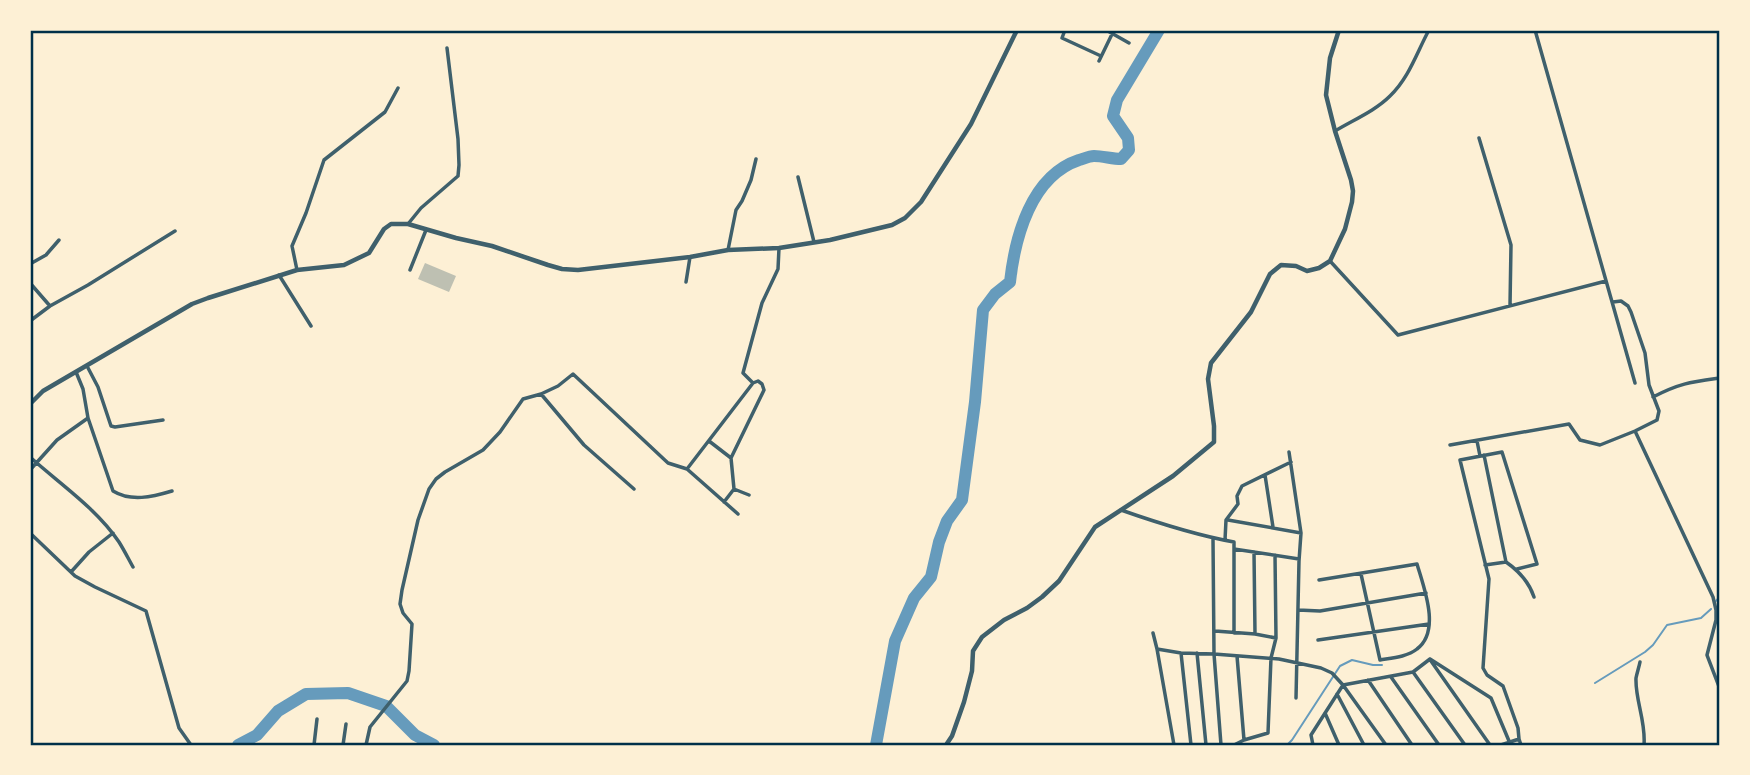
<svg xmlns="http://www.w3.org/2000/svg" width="1750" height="775" font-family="'PT Sans',sans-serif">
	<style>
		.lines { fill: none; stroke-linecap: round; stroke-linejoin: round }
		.stream { stroke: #669bbc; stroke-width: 2 }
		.river { stroke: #669bbc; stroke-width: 12 }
		.building { fill: #bec0b2 }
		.minor { stroke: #3f606c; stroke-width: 3.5 }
		.tertiary { stroke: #3f606c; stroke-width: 4.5 }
		.neatline { fill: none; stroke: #003049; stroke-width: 2.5 }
	</style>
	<rect width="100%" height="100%" fill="#fdf0d5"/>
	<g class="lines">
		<path class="stream" d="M1716,601L1720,596
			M1595,683L1645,652L1653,645L1667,625L1701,618L1711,609
			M1287,745L1292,740L1340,666L1352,660L1373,665H1382"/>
		<path class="river" d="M238,745L257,735L278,711L306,694L348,693L386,706L415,735L434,745
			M876,745L895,641L914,598L931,577L939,542L947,521L962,500L975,402L983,310L995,294L1010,282C1015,237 1031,176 1079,160C1083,159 1089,156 1094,156C1103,156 1112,159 1121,159L1129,150L1128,138L1113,116L1117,100L1159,30"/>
	</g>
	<path class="building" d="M425,263L456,276L449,292L418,279Z"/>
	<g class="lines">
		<path class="minor" d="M1065,30L1062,38L1101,56
			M1106,30L1129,43
			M1535,30L1635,383
			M1099,61L1114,30
			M1335,131C1353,120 1375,111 1390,96C1409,78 1417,52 1429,30
			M1479,138L1511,245L1510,306
			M798,177L814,242
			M408,224L421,208L458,176L459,165L458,139L447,48
			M728,250L736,210L742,201L751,180L756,159
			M1330,261L1398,335L1606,281
			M30,264L46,255L59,240
			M297,270L292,246L306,213L324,160L385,112L398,88
			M410,270L426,230
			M279,275L311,326
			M686,282L690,257
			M30,283L50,306
			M30,321L50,306L88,285L175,231
			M87,366L98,387L111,426L115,427L163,420
			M76,372L83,389L88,418L113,491C131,502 152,497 172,491
			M541,394L584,445L634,489
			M1653,397C1680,383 1691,382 1720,378
			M1635,431L1713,597L1716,610V620L1707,655L1720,689
			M709,441L731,458
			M1477,441L1480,456
			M1450,445L1569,424L1580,440L1600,445L1635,431L1657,420L1659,411L1649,385L1645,353L1631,312L1628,306L1621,301L1613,302
			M1289,452L1301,533L1299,561L1296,698
			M1484,455L1506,562
			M30,457C60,484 96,508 119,542C124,550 128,558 133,567
			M30,470L57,440L88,418
			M1265,475L1273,527
			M734,489L749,495
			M724,502L734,489L731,458L764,390L762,384L758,381L753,383L743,373L762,303L778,269L779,248
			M1121,510C1158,523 1195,535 1234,542V633
			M738,514L687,469L753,383
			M1228,520L1301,533
			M30,533L75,576L95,587L146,611L179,728L191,745
			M1213,539L1214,654L1221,745
			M1225,540L1226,520L1238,504L1237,496L1242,486L1291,462
			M1234,549L1299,559
			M1254,552L1255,634
			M1485,565L1506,562C1519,571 1529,582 1534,597
			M1517,569L1537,564L1502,452L1460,460L1489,579L1483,668L1487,675L1503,686L1518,728L1519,739L1521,745
			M71,572L89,552L113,533
			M1319,580L1417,564C1424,588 1441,631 1417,649C1407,657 1392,658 1380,660L1361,574
			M1298,610L1320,611L1426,593
			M1215,631L1255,634L1276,638
			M1153,633L1157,649L1174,745
			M1318,640L1429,624
			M1157,649L1181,653L1214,654L1279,659L1321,668L1332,673L1343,685L1386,745
			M1181,653L1191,745
			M1197,653L1206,745
			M1237,656L1244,740
			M1430,659L1491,698L1509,741
			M1431,661L1490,745
			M1640,662C1639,667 1637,673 1636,678C1635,700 1646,721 1644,745
			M1413,672L1465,745
			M1391,677L1439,745
			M1368,680L1412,745
			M1337,694L1364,745
			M1325,713L1339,745
			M314,745L317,719
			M343,745L346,724
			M366,745L370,727L407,681L409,671L412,624L403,613L400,604L402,590L418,520L429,489L436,479L445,472L483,450L500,432L523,399L541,394L558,386L573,374L668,463L687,469
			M1234,745L1244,740L1268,733L1271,658L1276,638L1275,555
			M1313,745L1311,735L1343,685L1413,672L1430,659
			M1501,745L1519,739"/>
		<path class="tertiary" d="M30,404L43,391L192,304L208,298L297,270L344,265L369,253L384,229L391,224H408L456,238L492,246L548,265L562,269L578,270L690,257L728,250L779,248L830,240L892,225L905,218L921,202L971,124L1017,30
			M946,745L952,736L964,702L972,671L973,651L982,637L1004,620L1027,608L1042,597L1059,581L1095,527L1173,476L1214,442V426L1208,379L1211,363L1251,312L1270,274L1281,265L1296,266L1307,271L1319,268L1330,261L1345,229L1352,202L1353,191L1351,180L1335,131L1326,95L1330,58L1339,30"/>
	</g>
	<rect width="1750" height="775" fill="none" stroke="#fdf0d5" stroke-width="63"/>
	<rect x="32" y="32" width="1686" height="712" class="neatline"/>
</svg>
